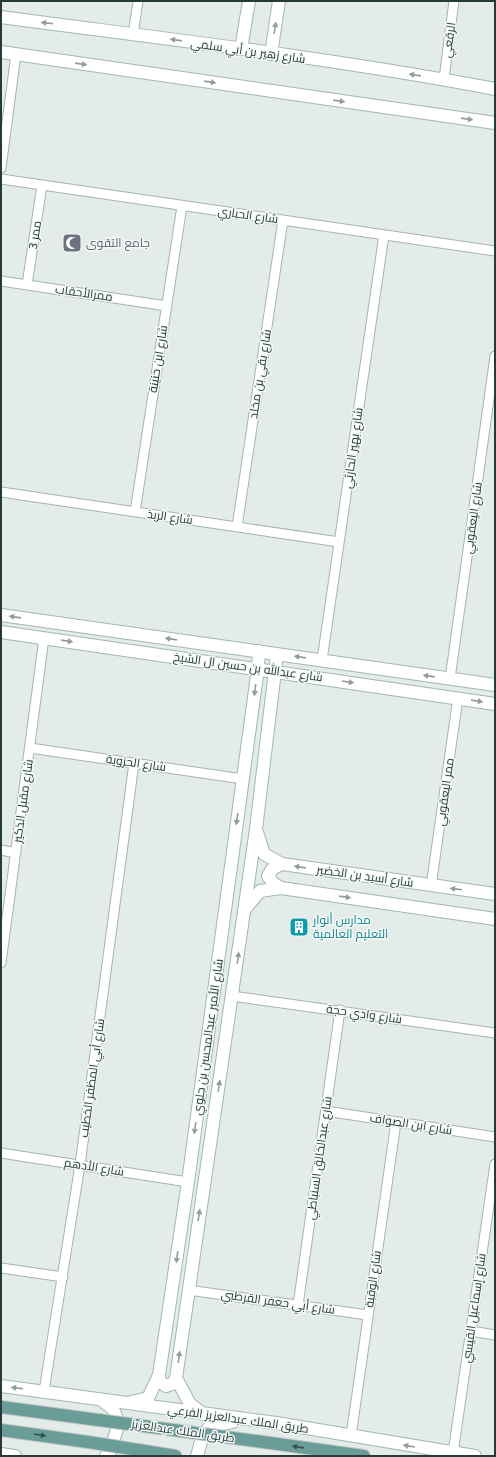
<svg xmlns="http://www.w3.org/2000/svg" width="496" height="1457" font-family="Figtree,Cairo,sans-serif">
	<style>
		.lines { fill: none; stroke-linecap: round; stroke-linejoin: round }
		.street-casing { stroke: #a6b3b1; stroke-width: 11 }
		.secondary-casing { stroke: #a2b6b2; stroke-width: 14 }
		.primary-casing { stroke: #c2c8c8; stroke-width: 14 }
		.street { stroke: #fff; stroke-width: 9 }
		.secondary { stroke: #fff; stroke-width: 12 }
		.primary { stroke: #6b9d98; stroke-width: 12 }
		.primary-bridge-casing { stroke: #c2c8c8; stroke-width: 14; stroke-linecap: butt }
		.primary-bridge { stroke: #6b9d98; stroke-width: 12 }
		.oneway { fill: #929d9c }
		.oneway2 { fill: #365451 }
		.labels { text-anchor: middle; stroke-width: 3; stroke-linejoin: round; paint-order: stroke }
		.street-label { font-size: 12px; fill: #243b39; stroke: #f3f8f6 }
		.worship-label { font-size: 12px; fill: #5b616d; stroke: #f3f8f6; text-anchor: start }
		.culture-label { font-size: 12px; fill: #0d838f; stroke: #f3f8f6; text-anchor: start }
	</style>
	<rect width="100%" height="100%" fill="#e3ece9"/>
	<g class="lines">
		<g class="street-casing">
			<path id="street" d="M133,35L138,1
				M444,79L454,1
				M1,168L16,54
				M1,179L495,251
				M1,281L167,306
				M27,285L42,185
				M1,492L339,542
				M135,512L182,206
				M237,527L283,220
				M322,660L384,235
				M450,679L495,356
				M30,748L243,779
				M1,850L16,853
				M431,886L458,698
				M1,963L44,638
				M232,996L495,1033
				M326,1111L495,1137
				M1,1153L188,1182
				M1,1268L63,1277
				M188,1290L368,1315
				M298,1305L340,1010
				M471,1331L495,1335
				M44,1391L80,1165L134,763
				M351,1436L396,1122
				M453,1453L495,1164"/>
		</g>
		<g class="secondary-casing">
			<path id="secondary" d="M1,17C166,39 332,58 495,89
				M241,49L249,1
				M1,52L495,123
				M271,54L279,1
				M1,615L495,685
				M1,632L495,704
				M257,832L264,854L282,864L495,894
				M281,888L273,883L268,876L272,869L282,864
				M245,909L260,891L281,888L495,919
				M159,1375L160,1382L166,1386L172,1384L176,1378
				M1,1386L276,1423L475,1456
				M101,1400L113,1409L119,1423L109,1454L106,1456
				M127,1403L148,1398L159,1375L188,1182L258,668L259,651
				M203,1414L190,1404L176,1378L256,829L277,654
				M1,1454L15,1456
				M197,1456L202,1438L209,1427L233,1422"/>
		</g>
		<g class="primary-casing">
			<path id="primary" d="M1,1407L91,1419
				M1,1430L88,1442
				M256,1441L364,1456"/>
		</g>
		<use href="#street" class="street"/>
		<use href="#secondary" class="secondary"/>
		<use href="#primary" class="primary"/>
		<g class="primary-bridge-casing">
			<path id="primary-bridge" d="M91,1419L256,1441
				M88,1442L176,1456"/>
		</g>
		<use href="#primary-bridge" class="primary-bridge"/>
	</g>
	<defs><path id="oneway-solid" d="M-6-.8H1V-3.2L6.5 0L1 3.2V.8H-6Z"/></defs>
	<g class="oneway">
		<use href="#oneway-solid" transform="translate(47 23) rotate(-173)"/>
		<use href="#oneway-solid" transform="translate(275 28) rotate(-81)"/>
		<use href="#oneway-solid" transform="translate(176 40) rotate(-172)"/>
		<use href="#oneway-solid" transform="translate(81 64) rotate(8)"/>
		<use href="#oneway-solid" transform="translate(415 75) rotate(-172)"/>
		<use href="#oneway-solid" transform="translate(210 82) rotate(8)"/>
		<use href="#oneway-solid" transform="translate(339 101) rotate(8)"/>
		<use href="#oneway-solid" transform="translate(467 119) rotate(8)"/>
		<use href="#oneway-solid" transform="translate(15 617) rotate(-172)"/>
		<use href="#oneway-solid" transform="translate(171 639) rotate(-172)"/>
		<use href="#oneway-solid" transform="translate(67 641) rotate(8)"/>
		<use href="#oneway-solid" transform="translate(300 657) rotate(-172)"/>
		<use href="#oneway-solid" transform="translate(429 676) rotate(-172)"/>
		<use href="#oneway-solid" transform="translate(348 682) rotate(9)"/>
		<use href="#oneway-solid" transform="translate(255 690) rotate(98)"/>
		<use href="#oneway-solid" transform="translate(477 701) rotate(8)"/>
		<use href="#oneway-solid" transform="translate(237 819) rotate(98)"/>
		<use href="#oneway-solid" transform="translate(300 867) rotate(-172)"/>
		<use href="#oneway-solid" transform="translate(456 889) rotate(-173)"/>
		<use href="#oneway-solid" transform="translate(345 897) rotate(8)"/>
		<use href="#oneway-solid" transform="translate(238 958) rotate(-82)"/>
		<use href="#oneway-solid" transform="translate(219 1086) rotate(-81)"/>
		<use href="#oneway-solid" transform="translate(195 1128) rotate(98)"/>
		<use href="#oneway-solid" transform="translate(199 1215) rotate(-81)"/>
		<use href="#oneway-solid" transform="translate(177 1257) rotate(98)"/>
		<use href="#oneway-solid" transform="translate(179 1357) rotate(-83)"/>
		<use href="#oneway-solid" transform="translate(17 1388) rotate(-173)"/>
		<use href="#oneway-solid" transform="translate(409 1446) rotate(-171)"/>
	</g>
	<g class="oneway2">
		<use href="#oneway-solid" transform="translate(40 1435) rotate(9)"/>
		<use href="#oneway-solid" transform="translate(298 1447) rotate(-172)"/>
	</g>
	<defs>
		<g id="mosque-square" transform="scale(1)"><rect x="-9" y="-9" width="18" height="18" rx="4" fill="#6b7280" stroke="#f3f8f6"/><path d="M3.5-4.9A6 6 0 1 0 3.5 4.9A5 5 0 1 1 3.5-4.9Z" fill="#fff"/></g>
		<g id="building-square" transform="scale(1)"><rect x="-9" y="-9" width="18" height="18" rx="4" fill="#0f9aa8" stroke="#f3f8f6"/><path d="M-4-6H4V6H1V3H-1V6H-4ZM-2.5-4.3h1.7v1.8h-1.7ZM.8-4.3h1.7v1.8H.8ZM-2.5-1h1.7V.8h-1.7ZM.8-1h1.7V.8H.8Z" fill="#fff"/></g>
	</defs>
	<g fill-rule="evenodd">
		<use href="#mosque-square" x="72" y="243"/>
		<use href="#building-square" x="299" y="927"/>
	</g>
	<g class="labels">
		<g class="street-label">
			<text transform="translate(449 40) rotate(-82)" y="4">الرقعي</text>
			<text transform="translate(248 51) rotate(8)" y="4">شارع زهير بن أبي سلمي</text>
			<text transform="translate(248 215) rotate(8)" y="4">شارع الحباري</text>
			<text transform="translate(35 235) rotate(-81)" y="4">ممر 3</text>
			<text transform="translate(84 293) rotate(8)" y="4">ممرالأحقاب</text>
			<text transform="translate(158 359) rotate(-81)" y="4">شارع ابن حنينة</text>
			<text transform="translate(260 374) rotate(-81)" y="4">شارع بقي بن مخلد</text>
			<text transform="translate(353 448) rotate(-82)" y="4">شارع بهير الحارثي</text>
			<text transform="translate(170 517) rotate(8)" y="4">شارع الربذ</text>
			<text transform="translate(473 518) rotate(-82)" y="4">شارع اليعقوبي</text>
			<text transform="translate(248 667) rotate(8)" y="4">شارع عبدالله بن حسين ال الشيخ</text>
			<text transform="translate(136 763) rotate(8)" y="4">شارع الحزوية</text>
			<text transform="translate(445 792) rotate(-82)" y="4">ممر اليعقوبي</text>
			<text transform="translate(23 801) rotate(-82)" y="4">شارع مقبل الذكير</text>
			<text transform="translate(365 876) rotate(8)" y="4">شارع أسيد بن الخضير</text>
			<text transform="translate(364 1014) rotate(8)" y="4">شارع وادي حجة</text>
			<text transform="translate(208 1037) rotate(-82)" y="4">شارع الأمير عبدالمحسن بن جلوي</text>
			<text transform="translate(92 1078) rotate(-82)" y="4">شارع أبي المظفر الخطيب</text>
			<text transform="translate(411 1124) rotate(9)" y="4">شارع ابن الصواف</text>
			<text transform="translate(319 1158) rotate(-82)" y="4">شارع عبدالخالق السنباطي</text>
			<text transform="translate(94 1167) rotate(9)" y="4">شارع الأدهم</text>
			<text transform="translate(373 1279) rotate(-82)" y="4">شارع الوقبة</text>
			<text transform="translate(278 1302) rotate(8)" y="4">شارع أبي جعفر القرطبي</text>
			<text transform="translate(474 1308) rotate(-82)" y="4">شارع إسماعيل القيسي</text>
			<text transform="translate(238 1419) rotate(8)" y="4">طريق الملك عبدالعزيز الفرعي</text>
			<text transform="translate(183 1431) rotate(8)" y="4">طريق الملك عبدالعزيز</text>
		</g>
		<g class="worship-label">
			<text x="86" y="247">جامع التقوى</text>
		</g>
		<g class="culture-label">
			<text x="313" y="924">مدارس أنوار<tspan x="313" dy="14">التعليم العالمية</tspan></text>
		</g>
	</g>
	<rect width="496" height="1457" fill="none" stroke="#243b39" stroke-width="4"/>
</svg>
